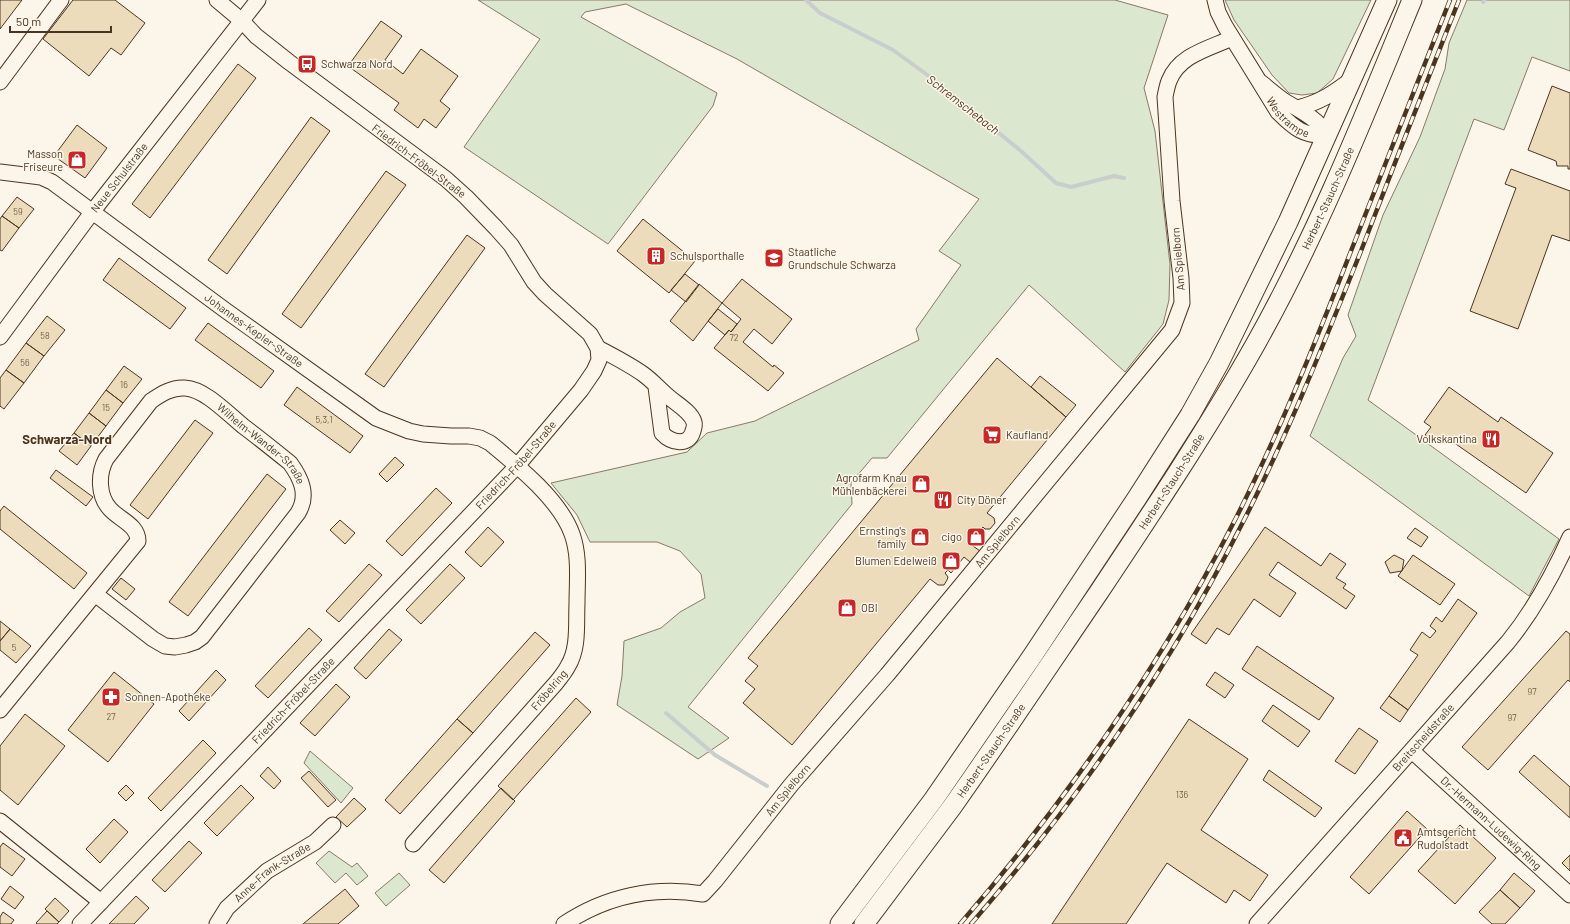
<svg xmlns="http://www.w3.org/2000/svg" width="1570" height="924" font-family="Barlow,sans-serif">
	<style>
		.green { fill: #dce7d0; stroke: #887966 }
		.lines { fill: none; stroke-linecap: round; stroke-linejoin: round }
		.stream { stroke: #c9cecd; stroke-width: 4 }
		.building { fill: #ecdcbc; stroke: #4a3520 }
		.minor-casing { stroke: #4a3520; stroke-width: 17 }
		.major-casing { stroke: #4a3520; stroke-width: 21 }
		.minor { stroke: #fbf6e9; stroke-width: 15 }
		.major { stroke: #fbf6e9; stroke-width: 19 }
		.rail-casing { stroke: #4a3520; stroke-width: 4.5 }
		.rail { stroke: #fbf6e9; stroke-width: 3; stroke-dasharray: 9; stroke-linecap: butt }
		.labels { text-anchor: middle; stroke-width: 3; stroke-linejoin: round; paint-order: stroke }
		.number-label { font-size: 9px; fill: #725f47 }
		.poi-label { font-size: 11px; fill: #4a3520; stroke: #fbf6e9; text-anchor: start }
		.street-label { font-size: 11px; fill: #4a3520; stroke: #fbf6e9 }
		.water-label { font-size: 12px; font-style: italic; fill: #4a3520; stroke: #fbf6e9 }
		.quarter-label { font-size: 13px; font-weight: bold; fill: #4a3520; stroke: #fbf6e9 }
	</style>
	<rect width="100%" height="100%" fill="#fbf6e9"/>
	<path class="green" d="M478,0H1115L1168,15L1144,88L1155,131L1170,264L1169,300L1163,324L1125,372L1029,285L887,458H872L851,483L852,504L688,707L729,738L698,759L617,705L622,676L624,641L661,628L680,612L705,598L701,574L680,551L657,542H590L577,515L551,483L687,452L707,433L755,421L919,340L916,329L961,265L939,251L979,199L737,59L626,4L585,12L581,17L717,93L713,106L608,244L464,147L540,39Z
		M1225,0H1371L1333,79L1317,93L1302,95L1289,93L1272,75L1234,20Z
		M1467,0H1570V71L1532,57L1504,130L1474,119L1368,400L1559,539L1529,596L1310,436L1343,358L1356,336L1348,315L1383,215L1420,137L1445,69L1449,43Z
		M310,751L353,788L341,803L304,763Z
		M329,851L352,867L357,863L368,876L357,885L346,873L335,883L316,863Z
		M399,873L410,885L386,906L375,893Z"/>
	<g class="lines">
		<path class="stream" d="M806,0L820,13L893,50L933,79L1021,151L1056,183L1071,187L1114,176L1124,178
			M1483,2L1485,0
			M666,713L715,755L767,786"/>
	</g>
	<path class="building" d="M0,0H22L0,29Z
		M73,0H115L145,23L121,55L111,48L89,76L43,39Z
		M381,21L402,36L385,60L403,74L421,49L458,76L440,101L450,109L436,128L424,119L418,128L394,110L399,103L348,66Z
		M238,64L256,78L150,218L132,204Z
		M1552,86L1570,93V169H1568V166H1557L1556,161L1528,150Z
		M311,117L330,131L227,274L208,260Z
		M77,125L107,148L85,178L54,156Z
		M1511,169L1570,191V241L1552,235L1518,329L1470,311L1516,188L1505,184Z
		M386,171L406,185L301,328L282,314Z
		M17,197L34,209L19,228L2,216Z
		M2,216L19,228L2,251L0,250V219Z
		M643,219L695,261L669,293L617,251Z
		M467,235L485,248L384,387L365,374Z
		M119,258L186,308L170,329L103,280Z
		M685,274L699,285L686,302L671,290Z
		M742,279L792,319L772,344L754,329L743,342L773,367L774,365L784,373L768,391L714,348L729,330L731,332L741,319L722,303Z
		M699,284L722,303L693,341L670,321Z
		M718,309L737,324L731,332L729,330L725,335L708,321Z
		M47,316L65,330L44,356L26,343Z
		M208,323L274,371L261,388L195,340Z
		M26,343L44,356L24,383L6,370Z
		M997,358L1066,417L987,513L994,518L995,523L990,529H985L983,527L980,531L984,534L973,546L980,551L970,562L964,557L951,573L948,570L945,573L948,577L947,580L944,585H938L930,579L792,745L743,703L755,689L745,681L758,666L748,658Z
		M124,366L142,379L123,403L106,390Z
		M6,370L24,383L4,409L0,406V378Z
		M1040,376L1076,405L1066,417L1031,387Z
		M297,387L363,436L350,453L284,405Z
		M1449,387L1498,422L1501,417L1553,453L1526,493L1443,435L1437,443L1425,435L1431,427L1424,422Z
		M106,390L123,403L106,426L89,413Z
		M89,413L106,426L91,446L74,433Z
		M195,420L213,433L148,519L130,505Z
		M74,433L91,446L77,465L59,451Z
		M395,457L404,465L387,482L379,474Z
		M56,470L93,497L86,506L50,478Z
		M267,474L286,489L188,616L169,602Z
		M436,488L452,503L402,556L386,541Z
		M4,506L87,573L74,589L0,529V511Z
		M340,520L355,533L345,544L330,530Z
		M488,527L504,542L481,567L465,552Z
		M1265,527L1321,566L1330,553L1346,564L1336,578L1346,584L1343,588L1355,596L1346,609L1278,562L1269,575L1296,593L1280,617L1254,599L1229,635L1217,628L1206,644L1191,634Z
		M1415,528L1428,537L1421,547L1407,538Z
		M1394,555L1404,560L1402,571L1390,573L1385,562Z
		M1413,555L1455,584L1440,605L1398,576Z
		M369,564L382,575L339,622L326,611Z
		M450,564L465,578L421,624L406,610Z
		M121,578L135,589L126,600L112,589Z
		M1458,599L1477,613L1408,710L1389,696L1418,655L1410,650L1422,632L1430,638L1436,631L1430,626L1436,617L1442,622Z
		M0,621L10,629L0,641Z
		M309,628L322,640L268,698L255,686Z
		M10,629L31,646L16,663L0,650V641Z
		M389,629L402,640L366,679L354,668Z
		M1566,631L1570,634V682L1568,680L1488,770L1462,747Z
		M535,632L550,645L473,733L457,719Z
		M1257,646L1334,698L1319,720L1242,669Z
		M216,670L226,680L189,721L179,711Z
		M114,672L154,704L108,762L68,730Z
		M1215,672L1234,685L1225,698L1206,685Z
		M336,684L350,697L315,736L300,723Z
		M1389,696L1408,710L1400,722L1380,708Z
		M576,698L591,712L513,800L498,786Z
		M1273,705L1310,731L1298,747L1262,721Z
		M25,714L65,746L18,805L0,790V746Z
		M457,719L473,733L400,814L385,800Z
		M1189,719L1248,759L1201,830L1268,875L1250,901L1234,890L1226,903L1167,863L1126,924H1052Z
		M1359,728L1378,741L1355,774L1335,761Z
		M203,740L216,753L161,811L148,798Z
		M1534,755L1570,787V818L1519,772Z
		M268,767L281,781L274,789L260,776Z
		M1269,770L1322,808L1315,817L1263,780Z
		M309,771L336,800L328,807L301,778Z
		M126,785L134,793L126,801L118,793Z
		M241,785L254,798L217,836L204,823Z
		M501,788L515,801L444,883L429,870Z
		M354,798L366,809L347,827L336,817Z
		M1407,811L1427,829L1369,894L1350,877Z
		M114,819L128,832L100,863L86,849Z
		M1460,825L1496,858L1455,904L1418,871Z
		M189,841L202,853L165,892L152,880Z
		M3,843L25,859L12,876L0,867V847Z
		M1570,855V871L1562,863Z
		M1514,873L1535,891L1520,908L1500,890Z
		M10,886L24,897L15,909L1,899Z
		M345,889L359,906L338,924H303Z
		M1500,890L1520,908L1505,924H1492L1479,912Z
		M136,896L149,908L134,924H109Z
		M55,898L69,911L59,922L45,909Z
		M47,911L59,922L57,924H37L36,923Z
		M3,912L14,920L11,924H0V917Z"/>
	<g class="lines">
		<g class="minor-casing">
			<g id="minor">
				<path id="s1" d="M1215,0L1218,12L1225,26L1278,112C1294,128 1304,137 1328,135C1317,119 1303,112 1286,102C1277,96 1268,88 1259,81"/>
				<path d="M0,82L61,0"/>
				<path d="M1297,108C1319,103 1334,93 1352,79"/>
				<path id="s2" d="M0,172L41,177L52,182L225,310L376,418L409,431L423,434L451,436H469L480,438L490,443C518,466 560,500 572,534C580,556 577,581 577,604C576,624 579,648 568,666C565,672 560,678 556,683L413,844"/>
				<path id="s3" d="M0,337L93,211L258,0"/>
				<path d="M598,348C613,356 629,364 643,374C653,381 661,391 670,398C677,404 691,412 694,422C695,425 694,428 693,431C689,447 671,443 662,433L656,387"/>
				<path id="s4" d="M0,710L138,541C138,525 120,520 110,509C98,496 98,474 106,459L151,401C161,394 172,387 185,388C205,389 228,414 243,426C259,438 274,450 290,463C301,478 309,495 298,513L202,637L195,642L186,645L175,647L165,646L153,639L95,594"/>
				<path id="s5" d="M1412,751L1570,895"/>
				<path d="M0,821L101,902"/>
				<path id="s6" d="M80,924L517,466L581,390L594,371L599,360L598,348L590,334L545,294L534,282L511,245L496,228L466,197L446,179L289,62L256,36L242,21L217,0"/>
				<path id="s7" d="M217,924L227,908L267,871L315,842L333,825"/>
				<path id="s8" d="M564,924C606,896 654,886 703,894L715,881L791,785L887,675L1172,330L1182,303L1181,278L1172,201L1165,97C1166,92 1167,86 1169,81C1179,55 1208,49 1232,38"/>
				<path id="s9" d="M1257,924L1508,642C1534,610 1553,575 1570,537"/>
			</g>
		</g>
		<g class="major-casing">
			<g id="major">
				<path d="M840,924L934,799L1033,655L1137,498L1190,415L1219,363L1288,222L1387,0"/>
				<path id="s10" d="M864,924C893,885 923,846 952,807C1002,736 1050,664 1099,592C1153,511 1207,430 1255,345C1317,235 1364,117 1412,0"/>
			</g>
		</g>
		<use href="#minor" class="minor"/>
		<use href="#major" class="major"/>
		<g class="rail-casing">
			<path id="rail" d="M960,924C1067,800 1161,665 1236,518C1280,431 1316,341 1351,251C1384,167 1417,84 1450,0
				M971,924C1077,802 1170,667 1243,522C1288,434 1324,343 1361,251C1393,167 1426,84 1459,0"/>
		</g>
		<use href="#rail" class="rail"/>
	</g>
	<defs>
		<g id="bus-square" transform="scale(1)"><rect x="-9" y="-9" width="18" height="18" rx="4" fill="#c62828" stroke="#fbf6e9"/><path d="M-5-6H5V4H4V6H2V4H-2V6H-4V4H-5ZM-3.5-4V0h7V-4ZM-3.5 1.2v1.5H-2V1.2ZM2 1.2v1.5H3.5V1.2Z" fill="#fff"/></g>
		<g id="shop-square" transform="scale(1)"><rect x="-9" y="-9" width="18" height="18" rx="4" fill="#c62828" stroke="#fbf6e9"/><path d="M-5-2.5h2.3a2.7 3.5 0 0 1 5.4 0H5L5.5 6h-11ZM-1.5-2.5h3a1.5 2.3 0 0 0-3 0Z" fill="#fff"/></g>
		<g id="building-square" transform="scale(1)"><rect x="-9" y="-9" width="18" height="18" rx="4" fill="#c62828" stroke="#fbf6e9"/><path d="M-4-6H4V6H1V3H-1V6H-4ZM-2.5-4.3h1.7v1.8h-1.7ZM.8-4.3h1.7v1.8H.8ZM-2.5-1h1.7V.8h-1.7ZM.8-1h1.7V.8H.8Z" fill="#fff"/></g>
		<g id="school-square" transform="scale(1)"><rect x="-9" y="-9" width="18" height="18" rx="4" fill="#c62828" stroke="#fbf6e9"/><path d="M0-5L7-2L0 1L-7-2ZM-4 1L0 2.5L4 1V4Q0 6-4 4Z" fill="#fff"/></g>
		<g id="supermarket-square" transform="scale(1)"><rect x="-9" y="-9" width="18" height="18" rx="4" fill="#c62828" stroke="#fbf6e9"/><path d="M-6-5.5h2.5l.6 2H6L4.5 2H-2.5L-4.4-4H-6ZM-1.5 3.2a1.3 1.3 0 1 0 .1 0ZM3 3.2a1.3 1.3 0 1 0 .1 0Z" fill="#fff"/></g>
		<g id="restaurant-square" transform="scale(1)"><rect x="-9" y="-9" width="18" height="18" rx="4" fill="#c62828" stroke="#fbf6e9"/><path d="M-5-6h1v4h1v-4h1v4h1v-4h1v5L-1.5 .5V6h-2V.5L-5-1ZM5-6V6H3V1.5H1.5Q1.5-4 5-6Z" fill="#fff"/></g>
		<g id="pharmacy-square" transform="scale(1)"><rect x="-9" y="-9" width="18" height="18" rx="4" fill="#c62828" stroke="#fbf6e9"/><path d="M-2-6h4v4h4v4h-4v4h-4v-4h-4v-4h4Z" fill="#fff"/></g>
		<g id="civic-square" transform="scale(1)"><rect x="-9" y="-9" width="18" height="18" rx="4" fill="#c62828" stroke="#fbf6e9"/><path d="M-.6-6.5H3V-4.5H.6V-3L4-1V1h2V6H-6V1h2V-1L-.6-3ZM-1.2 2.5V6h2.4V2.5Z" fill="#fff"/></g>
	</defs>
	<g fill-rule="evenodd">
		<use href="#bus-square" x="307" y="64"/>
		<use href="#shop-square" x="77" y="160"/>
		<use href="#building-square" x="656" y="256"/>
		<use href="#school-square" x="774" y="258"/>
		<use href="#supermarket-square" x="992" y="435"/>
		<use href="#restaurant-square" x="1491" y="439"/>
		<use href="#shop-square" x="921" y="484"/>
		<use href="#restaurant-square" x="943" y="500"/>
		<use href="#shop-square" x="920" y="537"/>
		<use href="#shop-square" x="976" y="537"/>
		<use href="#shop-square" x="951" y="561"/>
		<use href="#shop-square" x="847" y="608"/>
		<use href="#pharmacy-square" x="111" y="697"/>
		<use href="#civic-square" x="1403" y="838"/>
	</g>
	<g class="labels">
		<g class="number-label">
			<text x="18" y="215">59</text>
			<text x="45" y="339">58</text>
			<text x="734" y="341">72</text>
			<text x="25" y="366">56</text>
			<text x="124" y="388">16</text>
			<text x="106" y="411">15</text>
			<text x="324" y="423">5,3,1</text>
			<text x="14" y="651">5</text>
			<text x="1532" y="695">97</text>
			<text x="111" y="720">27</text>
			<text x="1512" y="721">97</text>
			<text x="1182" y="798">136</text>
		</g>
		<g class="poi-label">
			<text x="321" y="68">Schwarza Nord</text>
			<text x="63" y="158" text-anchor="end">Masson<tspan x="63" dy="13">Friseure</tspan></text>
			<text x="788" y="256">Staatliche<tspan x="788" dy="13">Grundschule Schwarza</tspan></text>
			<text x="670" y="260">Schulsporthalle</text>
			<text x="1006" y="439">Kaufland</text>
			<text x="1477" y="443" text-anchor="end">Volkskantina</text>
			<text x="907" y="482" text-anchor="end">Agrofarm Knau<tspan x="907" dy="13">Mühlenbäckerei</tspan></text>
			<text x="957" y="504">City Döner</text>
			<text x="906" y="535" text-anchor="end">Ernsting's<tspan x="906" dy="13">family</tspan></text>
			<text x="962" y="541" text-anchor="end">cigo</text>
			<text x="937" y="565" text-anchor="end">Blumen Edelweiß</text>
			<text x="861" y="612">OBI</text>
			<text x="125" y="701">Sonnen-Apotheke</text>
			<text x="1417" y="836">Amtsgericht<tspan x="1417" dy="13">Rudolstadt</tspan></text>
		</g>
		<g class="street-label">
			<text dy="4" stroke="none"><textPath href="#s1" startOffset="140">Westrampe</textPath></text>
			<text transform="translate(419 161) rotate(37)" y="4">Friedrich-Fröbel-Straße</text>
			<text dy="4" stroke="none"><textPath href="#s3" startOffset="199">Neue Schulstraße</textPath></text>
			<text dy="4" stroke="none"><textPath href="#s10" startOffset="863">Herbert-Stauch-Straße</textPath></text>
			<text transform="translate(1178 259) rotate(-95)" y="4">Am Spielborn</text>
			<text dy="4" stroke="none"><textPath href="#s2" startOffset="304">Johannes-Kepler-Straße</textPath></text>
			<text dy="4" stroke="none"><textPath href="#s4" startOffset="522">Wilhelm-Wander-Straße</textPath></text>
			<text dy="4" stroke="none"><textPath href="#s6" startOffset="633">Friedrich-Fröbel-Straße</textPath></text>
			<text dy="4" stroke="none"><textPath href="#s10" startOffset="539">Herbert-Stauch-Straße</textPath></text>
			<text dy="4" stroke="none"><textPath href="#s8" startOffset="605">Am Spielborn</textPath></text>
			<text transform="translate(549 690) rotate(-50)" y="4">Fröbelring</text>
			<text dy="4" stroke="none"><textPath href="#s6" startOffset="309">Friedrich-Fröbel-Straße</textPath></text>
			<text dy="4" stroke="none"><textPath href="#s9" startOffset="250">Breitscheidstraße</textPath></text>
			<text dy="4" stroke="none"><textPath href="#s10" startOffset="215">Herbert-Stauch-Straße</textPath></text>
			<text dy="4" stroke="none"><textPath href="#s8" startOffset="280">Am Spielborn</textPath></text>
			<text dy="4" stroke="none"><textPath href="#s5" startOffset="107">Dr.-Hermann-Ludewig-Ring</textPath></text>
			<text dy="4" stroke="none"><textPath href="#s7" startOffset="77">Anne-Frank-Straße</textPath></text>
		</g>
		<g class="water-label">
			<text transform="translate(963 105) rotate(38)" y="4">Schremschebach</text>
		</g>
		<g class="quarter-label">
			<text x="67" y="444">Schwarza-Nord</text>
		</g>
	</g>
	<path d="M10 26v6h101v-6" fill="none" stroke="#4a3520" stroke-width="2"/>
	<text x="16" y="26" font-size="12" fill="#4a3520" stroke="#fbf6e9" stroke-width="3" paint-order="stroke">50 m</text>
</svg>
